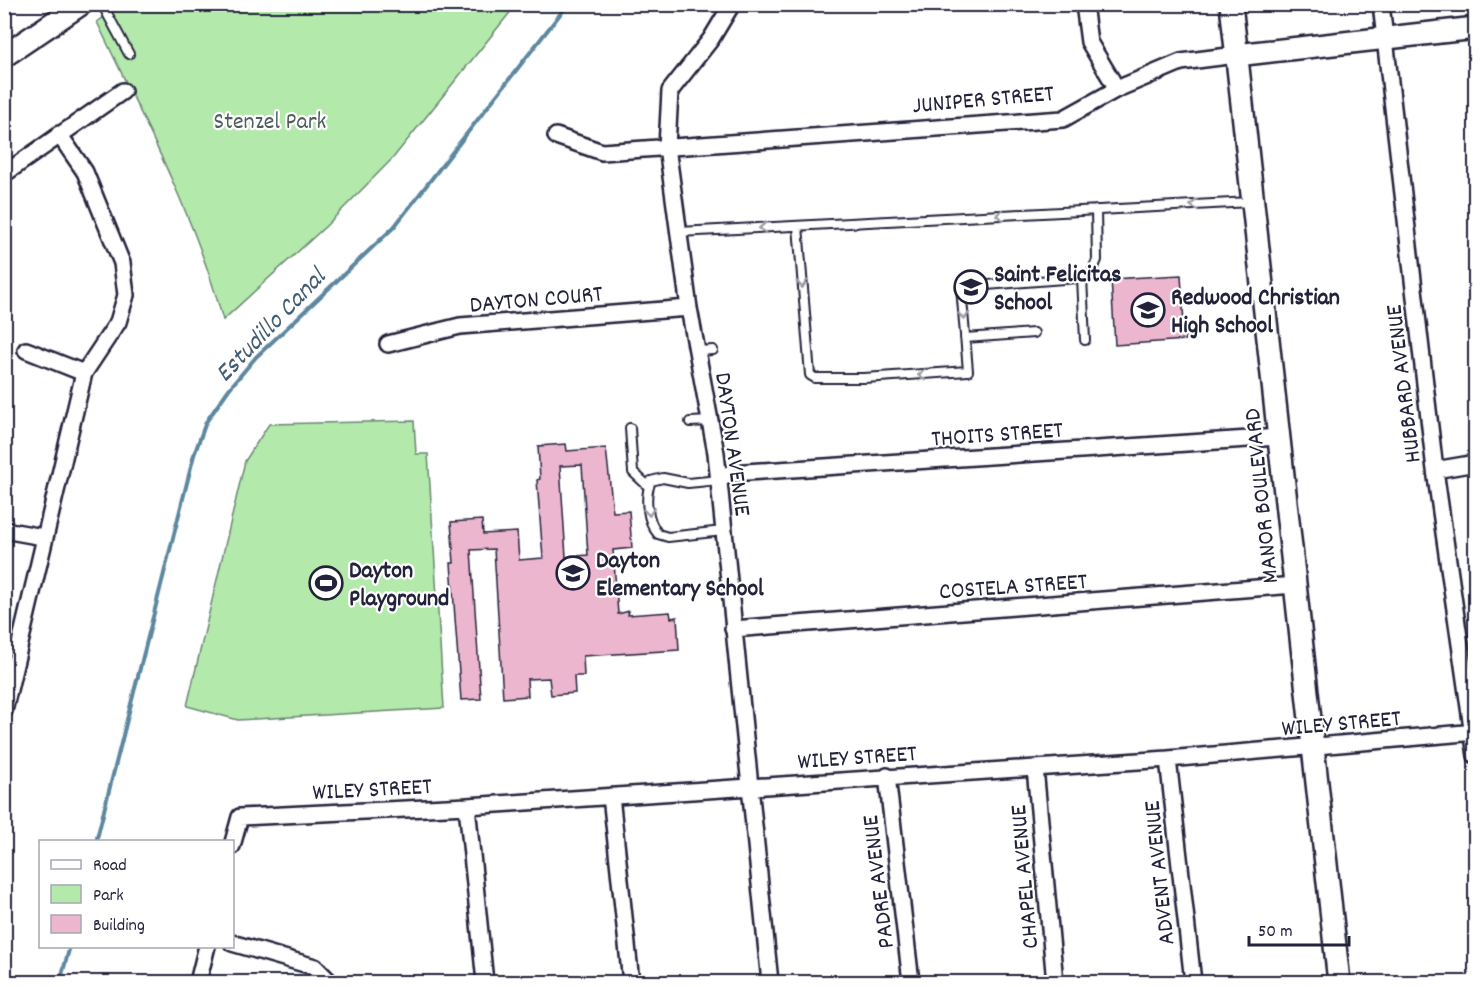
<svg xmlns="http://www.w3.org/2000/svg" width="1480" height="987" font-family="Dekko,sans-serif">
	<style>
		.green { fill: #b3e9ab; stroke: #6a8673; stroke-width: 1.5 }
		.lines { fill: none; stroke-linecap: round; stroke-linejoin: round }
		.stream { stroke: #5b879f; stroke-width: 4 }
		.building { fill: #edb6cf; stroke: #22223b; stroke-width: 1.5; fill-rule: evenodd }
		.lane-casing { stroke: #22223b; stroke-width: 12 }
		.street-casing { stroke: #22223b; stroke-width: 20 }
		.secondary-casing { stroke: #22223b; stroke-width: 26 }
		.lane { stroke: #fff; stroke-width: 8 }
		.street { stroke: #fff; stroke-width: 15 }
		.secondary { stroke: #fff; stroke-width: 21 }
		.oneway { stroke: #9c9ca7 }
		.labels { text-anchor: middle; stroke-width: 4.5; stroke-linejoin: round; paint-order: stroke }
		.street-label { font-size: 24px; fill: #22223b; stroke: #fff }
		.park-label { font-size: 24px; fill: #4e5e5d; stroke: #fff }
		.poi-label { font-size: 24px; font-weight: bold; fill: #22223b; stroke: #fff; text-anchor: start }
		.water-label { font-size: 26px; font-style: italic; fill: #435d75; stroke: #fff }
	</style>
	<rect width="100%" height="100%" fill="#fff"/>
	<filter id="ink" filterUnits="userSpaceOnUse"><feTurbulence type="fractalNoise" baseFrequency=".0167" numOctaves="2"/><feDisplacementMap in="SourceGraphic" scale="12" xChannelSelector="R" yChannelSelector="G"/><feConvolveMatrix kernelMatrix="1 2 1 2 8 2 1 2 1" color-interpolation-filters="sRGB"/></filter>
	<g filter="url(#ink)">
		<path class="green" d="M123,4L516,5L393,158L326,226L223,320C195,216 143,119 97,22Z
			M414,421L416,454H428L444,708L238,720L187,706L245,461L269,424Z"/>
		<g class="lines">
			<path class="stream" d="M96,842L194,455L206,422L229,389L256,357L394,227L568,4
				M60,982L70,946"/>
		</g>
		<path class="building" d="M1181,275L1185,340L1115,345L1111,279Z
			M566,444L567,451L606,448L613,512L629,511L632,548L613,550L618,614L629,611L628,615L670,612L671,618L677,617L679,650L583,656L584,676H574L575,693L551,695L549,678L527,679L528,696L503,698L494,549L471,550L481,699L461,700L451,563H454L451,522L482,520L483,534L517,532L519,560L543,558L537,480L540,479L538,446ZM582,465L588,555L566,557L560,466Z"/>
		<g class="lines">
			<g class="lane-casing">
				<path id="lane" d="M102,4L129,54
					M798,226L810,375L815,378H864L968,371L961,287L1090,277L1097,260L1096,210
					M679,232L1251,202
					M1082,278L1085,340
					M965,338L1034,333
					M698,351L713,350
					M690,422L711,421
					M630,428L633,472L649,487
					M719,480L688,483L663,478L651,481C644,497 647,521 658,534L668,537L723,531"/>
			</g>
			<g class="street-casing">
				<path id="street" d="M732,4L711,39L670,91L667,147L689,308L716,453L770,982
					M1084,4L1089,42L1117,89
					M1381,4L1435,470L1476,756
					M556,136L602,152L1063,119L1117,89L1181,62L1236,55
					M4,174L123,91
					M388,344L460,326L689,308
					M26,350L84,373
					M1435,470L1476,463
					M719,480L731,473L1280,437
					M4,530L43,537
					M733,629L1295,585
					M4,711L84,373L118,322L126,295L122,263L85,172L59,134
					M1168,759L1193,982
					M1035,768L1055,982
					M887,776L911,982
					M611,796L631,982
					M467,806L485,982
					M232,846L240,817L467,806L1168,759L1476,732
					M232,943L315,967L330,982
					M198,982L207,946"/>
			</g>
			<g class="secondary-casing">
				<path id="secondary" d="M1231,4L1339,982
					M1236,55L1476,28
					M4,56L81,4"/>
			</g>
			<use href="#lane" class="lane"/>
			<use href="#street" class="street"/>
			<use href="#secondary" class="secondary"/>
		</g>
		<defs><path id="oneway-chevron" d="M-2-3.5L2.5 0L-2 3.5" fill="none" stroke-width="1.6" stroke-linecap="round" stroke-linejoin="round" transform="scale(1.5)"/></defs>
		<g class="oneway">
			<use href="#oneway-chevron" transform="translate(1194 205) rotate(177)"/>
			<use href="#oneway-chevron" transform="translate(1000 215) rotate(177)"/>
			<use href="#oneway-chevron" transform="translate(763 228) rotate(177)"/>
			<use href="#oneway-chevron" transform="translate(802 284) rotate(86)"/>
			<use href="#oneway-chevron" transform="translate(964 316) rotate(86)"/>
			<use href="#oneway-chevron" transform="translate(922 375) rotate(177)"/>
			<use href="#oneway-chevron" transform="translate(649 512) rotate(84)"/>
		</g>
	</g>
	<defs>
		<g id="school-ring" transform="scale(1.725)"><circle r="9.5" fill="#fff" stroke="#22223b" stroke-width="1.5"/><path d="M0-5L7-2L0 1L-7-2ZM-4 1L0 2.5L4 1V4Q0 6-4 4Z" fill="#22223b"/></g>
		<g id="stadium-ring" transform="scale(1.725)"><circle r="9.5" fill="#fff" stroke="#22223b" stroke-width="1.5"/><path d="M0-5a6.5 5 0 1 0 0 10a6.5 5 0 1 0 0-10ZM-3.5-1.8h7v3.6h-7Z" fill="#22223b"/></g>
	</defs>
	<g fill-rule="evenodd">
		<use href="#school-ring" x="971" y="287"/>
		<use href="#school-ring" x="1148" y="310"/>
		<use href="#school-ring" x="573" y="573"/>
		<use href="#stadium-ring" x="326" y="583"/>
	</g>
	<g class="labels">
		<g class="street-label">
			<text transform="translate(983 98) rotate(-5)" y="8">JUNIPER STREET</text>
			<text transform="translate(536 298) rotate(-5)" y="8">DAYTON COURT</text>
			<text transform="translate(1402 384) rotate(-97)" y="8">HUBBARD AVENUE</text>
			<text transform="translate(997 433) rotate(-4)" y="8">THOITS STREET</text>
			<text transform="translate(734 444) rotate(82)" y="8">DAYTON AVENUE</text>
			<text transform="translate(1260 496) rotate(-96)" y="8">MANOR BOULEVARD</text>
			<text transform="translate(1013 585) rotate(-4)" y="8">COSTELA STREET</text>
			<text transform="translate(1341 722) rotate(-5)" y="8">WILEY STREET</text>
			<text transform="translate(857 756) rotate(-4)" y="8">WILEY STREET</text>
			<text transform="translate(372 788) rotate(-3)" y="8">WILEY STREET</text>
			<text transform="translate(1158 873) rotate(-96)" y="8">ADVENT AVENUE</text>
			<text transform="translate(1023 877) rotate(-95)" y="8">CHAPEL AVENUE</text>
			<text transform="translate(877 882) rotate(-97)" y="8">PADRE AVENUE</text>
		</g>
		<g class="park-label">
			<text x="270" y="128">Stenzel Park</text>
		</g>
		<g class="poi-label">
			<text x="994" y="281">Saint Felicitas<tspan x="994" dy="28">School</tspan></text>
			<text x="1171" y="304">Redwood Christian<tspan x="1171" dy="28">High School</tspan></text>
			<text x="596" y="567">Dayton<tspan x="596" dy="28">Elementary School</tspan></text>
			<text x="349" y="577">Dayton<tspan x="349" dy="28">Playground</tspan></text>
		</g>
		<g class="water-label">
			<text transform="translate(269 324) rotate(-46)" y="9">Estudillo Canal</text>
		</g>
	</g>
	<rect width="1480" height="987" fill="none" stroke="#fff" stroke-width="24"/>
	<rect x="12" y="12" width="1456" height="963" fill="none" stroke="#22223b" stroke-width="2" filter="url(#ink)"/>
	<rect x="39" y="840" width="195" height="108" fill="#ffffff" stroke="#a7a7b1" stroke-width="1.5"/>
	<rect x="51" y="860" width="30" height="9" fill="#ffffff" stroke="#a7a7b1" stroke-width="1.5"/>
	<text x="93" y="870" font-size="18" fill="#22223b">Road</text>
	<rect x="51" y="885" width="30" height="18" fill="#b3e9ab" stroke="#a7a7b1" stroke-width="1.5"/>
	<text x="93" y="900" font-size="18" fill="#22223b">Park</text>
	<rect x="51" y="915" width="30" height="18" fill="#edb6cf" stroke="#a7a7b1" stroke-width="1.5"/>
	<text x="93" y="930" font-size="18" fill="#22223b">Building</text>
	<path d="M1249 936v9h100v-9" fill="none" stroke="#22223b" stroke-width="3"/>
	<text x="1258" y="936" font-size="18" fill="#22223b" stroke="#ffffff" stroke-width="4.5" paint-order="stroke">50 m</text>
</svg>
